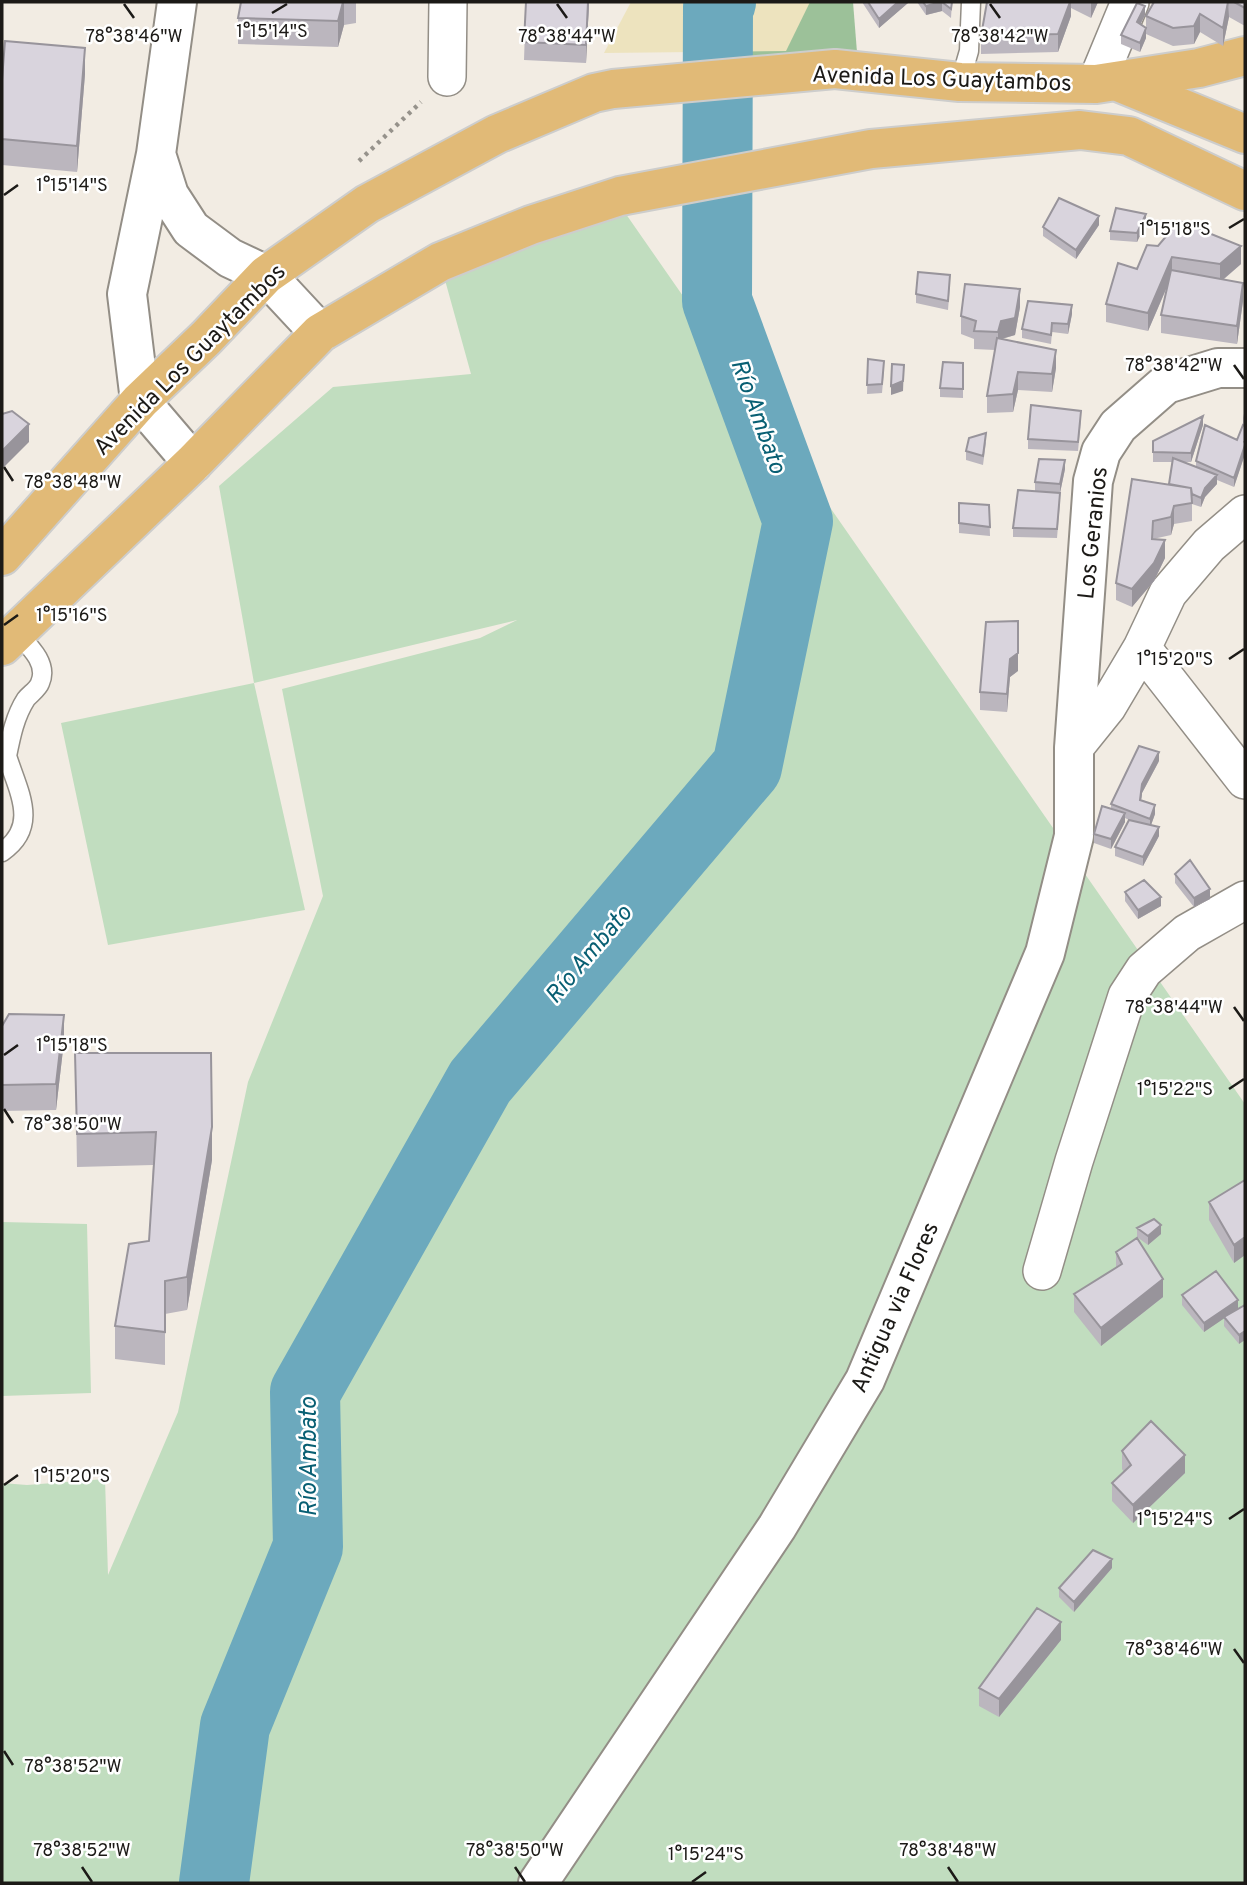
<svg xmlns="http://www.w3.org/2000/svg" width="1247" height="1885" font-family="Overpass,sans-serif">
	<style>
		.green { fill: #c1ddbf }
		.forest { fill: #9cc199 }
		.sand { fill: #ede3be }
		.water { fill: #6ca9bd; stroke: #547e8b; stroke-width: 2 }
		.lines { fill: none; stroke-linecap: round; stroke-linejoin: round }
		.river { stroke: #6ca9bd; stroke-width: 70 }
		.lane-casing { stroke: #938e86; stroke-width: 21 }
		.street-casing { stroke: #938e86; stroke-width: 40 }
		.secondary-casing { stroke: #938e86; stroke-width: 42 }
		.primary-casing { stroke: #cdcdcc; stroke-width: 42 }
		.path { stroke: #96928b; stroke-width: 4.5; stroke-dasharray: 3.5 5; stroke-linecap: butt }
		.lane { stroke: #fff; stroke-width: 18 }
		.street { stroke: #fff; stroke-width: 37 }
		.secondary { stroke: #fff; stroke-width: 38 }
		.primary { stroke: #e1ba77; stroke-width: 38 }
		.wall { fill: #bbb6be }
		.shaded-wall { fill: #98949b }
		.building { fill: #d9d4dd; stroke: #98949b; stroke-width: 2 }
		.ticks { fill: none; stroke: #1c1a17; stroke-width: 2.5 }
		.labels { text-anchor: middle; stroke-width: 5; stroke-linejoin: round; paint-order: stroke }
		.street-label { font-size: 23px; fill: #1c1a17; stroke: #fff }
		.water-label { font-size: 24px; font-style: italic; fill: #085f73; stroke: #fff }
		.ticks-label { font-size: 18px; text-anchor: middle; fill: #1c1a17; stroke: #fff; stroke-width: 5; stroke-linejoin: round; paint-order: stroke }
	</style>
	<rect width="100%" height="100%" fill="#f2ece3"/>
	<path class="green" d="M612,194L1245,1104V1883H2V1483L27,1485L105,1479L108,1575L178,1412L248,1082L323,896L282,689L480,638L517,620L254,683L305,910L108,945L61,723L254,683L219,486L333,387L471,374L440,262Z
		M2,1222L87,1224L91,1393L2,1396Z"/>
	<path class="forest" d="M755,2H853L858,65L745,60Z"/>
	<path class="sand" d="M631,2H810L786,51L604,53Z"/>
	<path class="water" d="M687,2H745L736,42L685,26Z"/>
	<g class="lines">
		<path class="river" d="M214,1883L235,1726L308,1547L305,1392L480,1082L747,767L798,521L717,301L718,7L721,2"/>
		<g class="lane-casing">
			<path id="lane" d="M960,82L969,51L971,2
				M7,756C11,736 15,716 26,699C30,694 38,689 40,683C49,663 28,645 16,632
				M2,759L7,756C18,791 40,826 2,852"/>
		</g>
		<g class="street-casing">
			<path id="street" d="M447,77L448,2
				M1096,84L1130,2
				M1142,648L1245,780
				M1074,748L1107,707L1142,648L1168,593L1209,545L1245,514
				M1042,1271L1074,1161L1127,996L1144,970L1187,933L1245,900"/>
		</g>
		<g class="secondary-casing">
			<path id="secondary" d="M177,2L156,154L127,294L140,401L193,463
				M156,154L169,195L191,229L230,258L266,275L320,333
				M538,1883L777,1527L865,1380L1045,953L1074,836V748L1093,481L1101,452L1118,426L1166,384L1218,368H1245"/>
		</g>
		<g class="primary-casing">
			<path id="primary" d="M1118,82L1245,134
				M2,556L140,401L206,338L266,275L367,204L497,134L594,93L613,89L835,69L960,82L1096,84L1199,68L1245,56
				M2,646L193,463L320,333L440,262L531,225L620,196L871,149L1080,130L1129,136L1245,191"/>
		</g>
		<path class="path" d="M359,161L421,102"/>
		<use href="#lane" class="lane"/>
		<use href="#street" class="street"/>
		<use href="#secondary" class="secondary"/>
		<use href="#primary" class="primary"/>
	</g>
	<path class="wall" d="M241,2H356V23L344,25L338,47L238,44V18Z
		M526,2H589L586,63L524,60Z
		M862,2H908V3L879,28Z
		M917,2H952L951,18L942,11L926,15Z
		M987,2H1098L1091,18L1071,8V16L1058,52L981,54V36Z
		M1154,2H1245V26L1229,17L1223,46L1200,32L1194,44L1173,46L1146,34V16Z
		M1145,15L1140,25L1146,38L1140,52L1121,44V35Z
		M85,74L77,172L2,165V80Z
		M1146,223L1137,242L1110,240V231Z
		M1099,225L1076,259L1043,236V227Z
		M1147,245L1241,264L1223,280L1243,301L1237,344L1161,333V315L1168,285L1148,331L1106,322V304L1137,269Z
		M950,284L948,310L916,303V294Z
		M1020,307L1015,335L1002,339L1056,368L1052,392L1018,390L1013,412L987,413V396L995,350L974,349V339L961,334V316Z
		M1072,314L1068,334L1052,332L1051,344L1022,338V329Z
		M868,359L884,370L882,393L867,394Z
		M963,363V398L940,397V388Z
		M1245,409V454L1234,487L1217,480V484L1205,497L1201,507L1192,504V521L1174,524L1171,535L1153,539L1165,558L1154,581L1132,607L1116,600V583L1169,484L1172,462H1153V441L1203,425L1191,462H1182L1196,467V461L1237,440L1243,426V418Z
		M1081,420L1078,451L1028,449V439Z
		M986,442L983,465L966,460V451Z
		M1065,469L1060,493L1035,491V482Z
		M1060,502L1057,538L1013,537V528Z
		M959,503L989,505L990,536L959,533Z
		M1018,671L1010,677L1007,712L980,710V692Z
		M1159,761L1142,793L1141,800L1155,814L1151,825L1159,836L1143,866L1115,856V847L1129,820L1125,818V822L1111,849L1094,843V834L1111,809V804Z
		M1175,874L1210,899L1194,907L1175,883Z
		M1125,892L1161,906L1138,919L1125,901Z
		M2,1026L64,1041L56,1110L2,1111Z
		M75,1053L212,1160L187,1310L165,1314V1365L115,1359V1326L149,1241L153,1165L77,1167Z
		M1245,1180V1255L1234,1263L1209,1220V1202Z
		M1137,1228L1161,1234L1148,1245L1137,1237Z
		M1116,1252L1163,1297L1101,1346L1074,1312V1294L1116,1268Z
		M1182,1295L1238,1309L1245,1305L1239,1344L1224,1326V1318L1204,1332L1182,1305Z
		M1122,1451L1185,1473L1133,1523L1112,1501V1483L1124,1472L1122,1469Z
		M1112,1568L1074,1612L1059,1597V1588Z
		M1061,1640L999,1717L979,1706V1688Z"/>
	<path class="shaded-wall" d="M343,2H344V25L338,47V21Z
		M588,2H589L586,63V45Z
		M898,2H908V3L879,28V19Z
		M942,2V11L926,15V6Z
		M1070,2H1071V16L1058,52V34Z
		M1091,2H1098L1091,18Z
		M1228,2L1229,17L1223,46V28Z
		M1145,6V15L1137,31V22Z
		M1200,14V32L1194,44V26Z
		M1146,28V38L1140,52V43Z
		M85,48V74L77,172V146Z
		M1146,214V223L1137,242V233Z
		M1099,216V225L1076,259V250Z
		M1241,246V264L1220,282V264Z
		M1172,257V275L1148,331V313Z
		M1243,283V301L1237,344V326Z
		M1020,289V307L1015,335L1001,339L998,350V332L1001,321Z
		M1072,305V314L1068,334V324Z
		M1056,350V368L1052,392V374Z
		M904,365L903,391L891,395V386Z
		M1018,372V390L1013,412V394Z
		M1203,416V425L1191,462V453Z
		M29,424V442L2,469V451Z
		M1245,445V454L1234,487V478Z
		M1065,460V469L1060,493V484Z
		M1217,475V484L1205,497L1201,507V498L1205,488Z
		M1174,506V524L1171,535V517Z
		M1165,540V558L1154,581L1132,607V589Z
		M1018,653V671L1010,677L1007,712V694L1010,659Z
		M1159,752V761L1142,793L1140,809V800L1142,784Z
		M1155,805V814L1150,828V819Z
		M1125,813V822L1111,849V839Z
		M1159,827V836L1143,866V857Z
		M1210,889V899L1194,907V898Z
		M1161,897V906L1138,919V910Z
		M64,1015V1041L56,1110V1084Z
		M212,1127V1160L187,1310V1277Z
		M1161,1225V1234L1148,1245V1236Z
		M1245,1237V1255L1234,1263V1245Z
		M1163,1279V1297L1101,1346V1328Z
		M1238,1300V1309L1204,1332V1323Z
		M1245,1331V1340L1239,1344V1335Z
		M1185,1455V1473L1133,1523V1505Z
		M1112,1559V1568L1074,1612V1602Z
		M1061,1622V1640L999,1717V1699Z"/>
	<path class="building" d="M241,2H343L338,21L238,18Z
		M526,2H588L586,45L524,42Z
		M868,2H898L879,19Z
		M923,2H941L926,6Z
		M942,2H952L951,9Z
		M987,2H1070L1058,34L981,36Z
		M1154,2H1228L1223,28L1200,14L1194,26L1173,28L1146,16Z
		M1234,2H1245V8Z
		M1137,3L1145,6L1137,22L1146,28L1140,43L1121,35Z
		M5,41L85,48L77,146L2,139V80Z
		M1059,198L1099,216L1076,250L1043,227Z
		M1116,208L1146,214L1137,233L1110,231Z
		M1179,221L1241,246L1220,264L1172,257L1148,313L1106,304L1118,263L1137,269L1147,245L1158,246Z
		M1171,270L1243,283L1237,326L1161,315Z
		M918,272L950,275L948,301L916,294Z
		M965,284L1020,289L1015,318L1001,321L998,332L974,331L976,321L961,316Z
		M1028,301L1072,305L1068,324L1052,323L1051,335L1022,329Z
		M997,338L1056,350L1052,374L1018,372L1013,394L987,396Z
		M868,359L884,361L882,384L867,385Z
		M943,362L963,363V389L940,388Z
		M892,364L904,365L903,381L891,386Z
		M1031,405L1081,411L1078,442L1028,439Z
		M12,411L29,424L2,451V414Z
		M1203,416L1191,453L1153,452V441Z
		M1205,425L1237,440L1243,425L1245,426V442L1244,441L1245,443V445L1234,478L1196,461Z
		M986,433L983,456L966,451L969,438Z
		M1173,458L1217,475L1205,488L1201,498L1192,494L1191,488L1169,484Z
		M1039,459L1065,460L1060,484L1035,482Z
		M1132,479L1191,488L1192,503L1174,506L1171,517L1153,521L1152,539L1165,540L1154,563L1132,589L1116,583Z
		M1018,490L1060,493L1057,529L1013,528Z
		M959,503L989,505L990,527L959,523Z
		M1018,621V653L1010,659L1007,694L980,692L986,622Z
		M1139,746L1159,752L1142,784L1140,800L1155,805L1150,819L1111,804Z
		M1102,806L1125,813L1111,839L1094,834Z
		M1129,820L1159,827L1143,857L1115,847Z
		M1190,860L1210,889L1194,898L1175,874Z
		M1144,880L1161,897L1138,910L1125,892Z
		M9,1014L64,1015L56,1084L2,1085V1026Z
		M75,1053H211L212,1127L187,1277L165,1281V1332L115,1326L129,1244L149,1241L156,1132L77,1134Z
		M1245,1180V1237L1234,1245L1209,1202Z
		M1154,1219L1161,1225L1148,1236L1137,1228Z
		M1137,1238L1163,1279L1101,1328L1074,1294L1122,1264L1116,1252Z
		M1216,1271L1238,1300L1204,1323L1182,1295Z
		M1245,1305V1331L1239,1335L1224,1317Z
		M1151,1421L1185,1455L1133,1505L1112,1483L1131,1465L1122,1451Z
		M1093,1550L1112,1559L1074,1602L1059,1588Z
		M1037,1608L1061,1622L999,1699L979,1688Z"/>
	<path class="ticks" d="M124,4L134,18M557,4L567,18M990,4L1000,18M272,13L287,4M4,195L18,185M1229,228L1244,219M1234,365L1244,379M4,467L13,481M4,625L18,615M1229,659L1244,649M1234,1007L1244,1021M4,1055L18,1045M1229,1089L1244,1079M4,1109L13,1123M4,1485L18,1475M1229,1519L1244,1509M1234,1649L1244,1663M4,1751L13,1765M82,1867L92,1882M515,1867L525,1882M948,1867L958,1882M692,1882L706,1872"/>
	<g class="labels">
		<g class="street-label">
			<text transform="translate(942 78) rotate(2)" y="8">Avenida Los Guaytambos</text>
			<text transform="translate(189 359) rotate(-45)" y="8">Avenida Los Guaytambos</text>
			<text transform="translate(1092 533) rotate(-84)" y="8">Los Geranios</text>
			<text transform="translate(894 1307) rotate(-66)" y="8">Antigua via Flores</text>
		</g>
		<g class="water-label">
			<text transform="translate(759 416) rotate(70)" y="8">Río Ambato</text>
			<text transform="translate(588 954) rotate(-50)" y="8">Río Ambato</text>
			<text transform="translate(308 1457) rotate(-90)" y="8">Río Ambato</text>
		</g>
	</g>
	<g class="ticks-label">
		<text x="272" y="37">1°15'14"S</text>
		<text x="134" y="42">78°38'46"W</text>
		<text x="567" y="42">78°38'44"W</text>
		<text x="1000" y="42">78°38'42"W</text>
		<text x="72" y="191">1°15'14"S</text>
		<text x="1175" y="235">1°15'18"S</text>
		<text x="1174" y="371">78°38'42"W</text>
		<text x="73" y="488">78°38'48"W</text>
		<text x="72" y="621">1°15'16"S</text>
		<text x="1175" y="665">1°15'20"S</text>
		<text x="1174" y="1013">78°38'44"W</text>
		<text x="72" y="1051">1°15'18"S</text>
		<text x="1175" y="1095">1°15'22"S</text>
		<text x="73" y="1130">78°38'50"W</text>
		<text x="72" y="1482">1°15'20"S</text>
		<text x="1175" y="1525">1°15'24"S</text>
		<text x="1174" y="1655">78°38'46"W</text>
		<text x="73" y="1772">78°38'52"W</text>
		<text x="82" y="1856">78°38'52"W</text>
		<text x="515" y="1856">78°38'50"W</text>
		<text x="948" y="1856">78°38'48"W</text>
		<text x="706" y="1860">1°15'24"S</text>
	</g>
	<rect width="1247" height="1885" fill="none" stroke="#1c1a17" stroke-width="7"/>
</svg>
